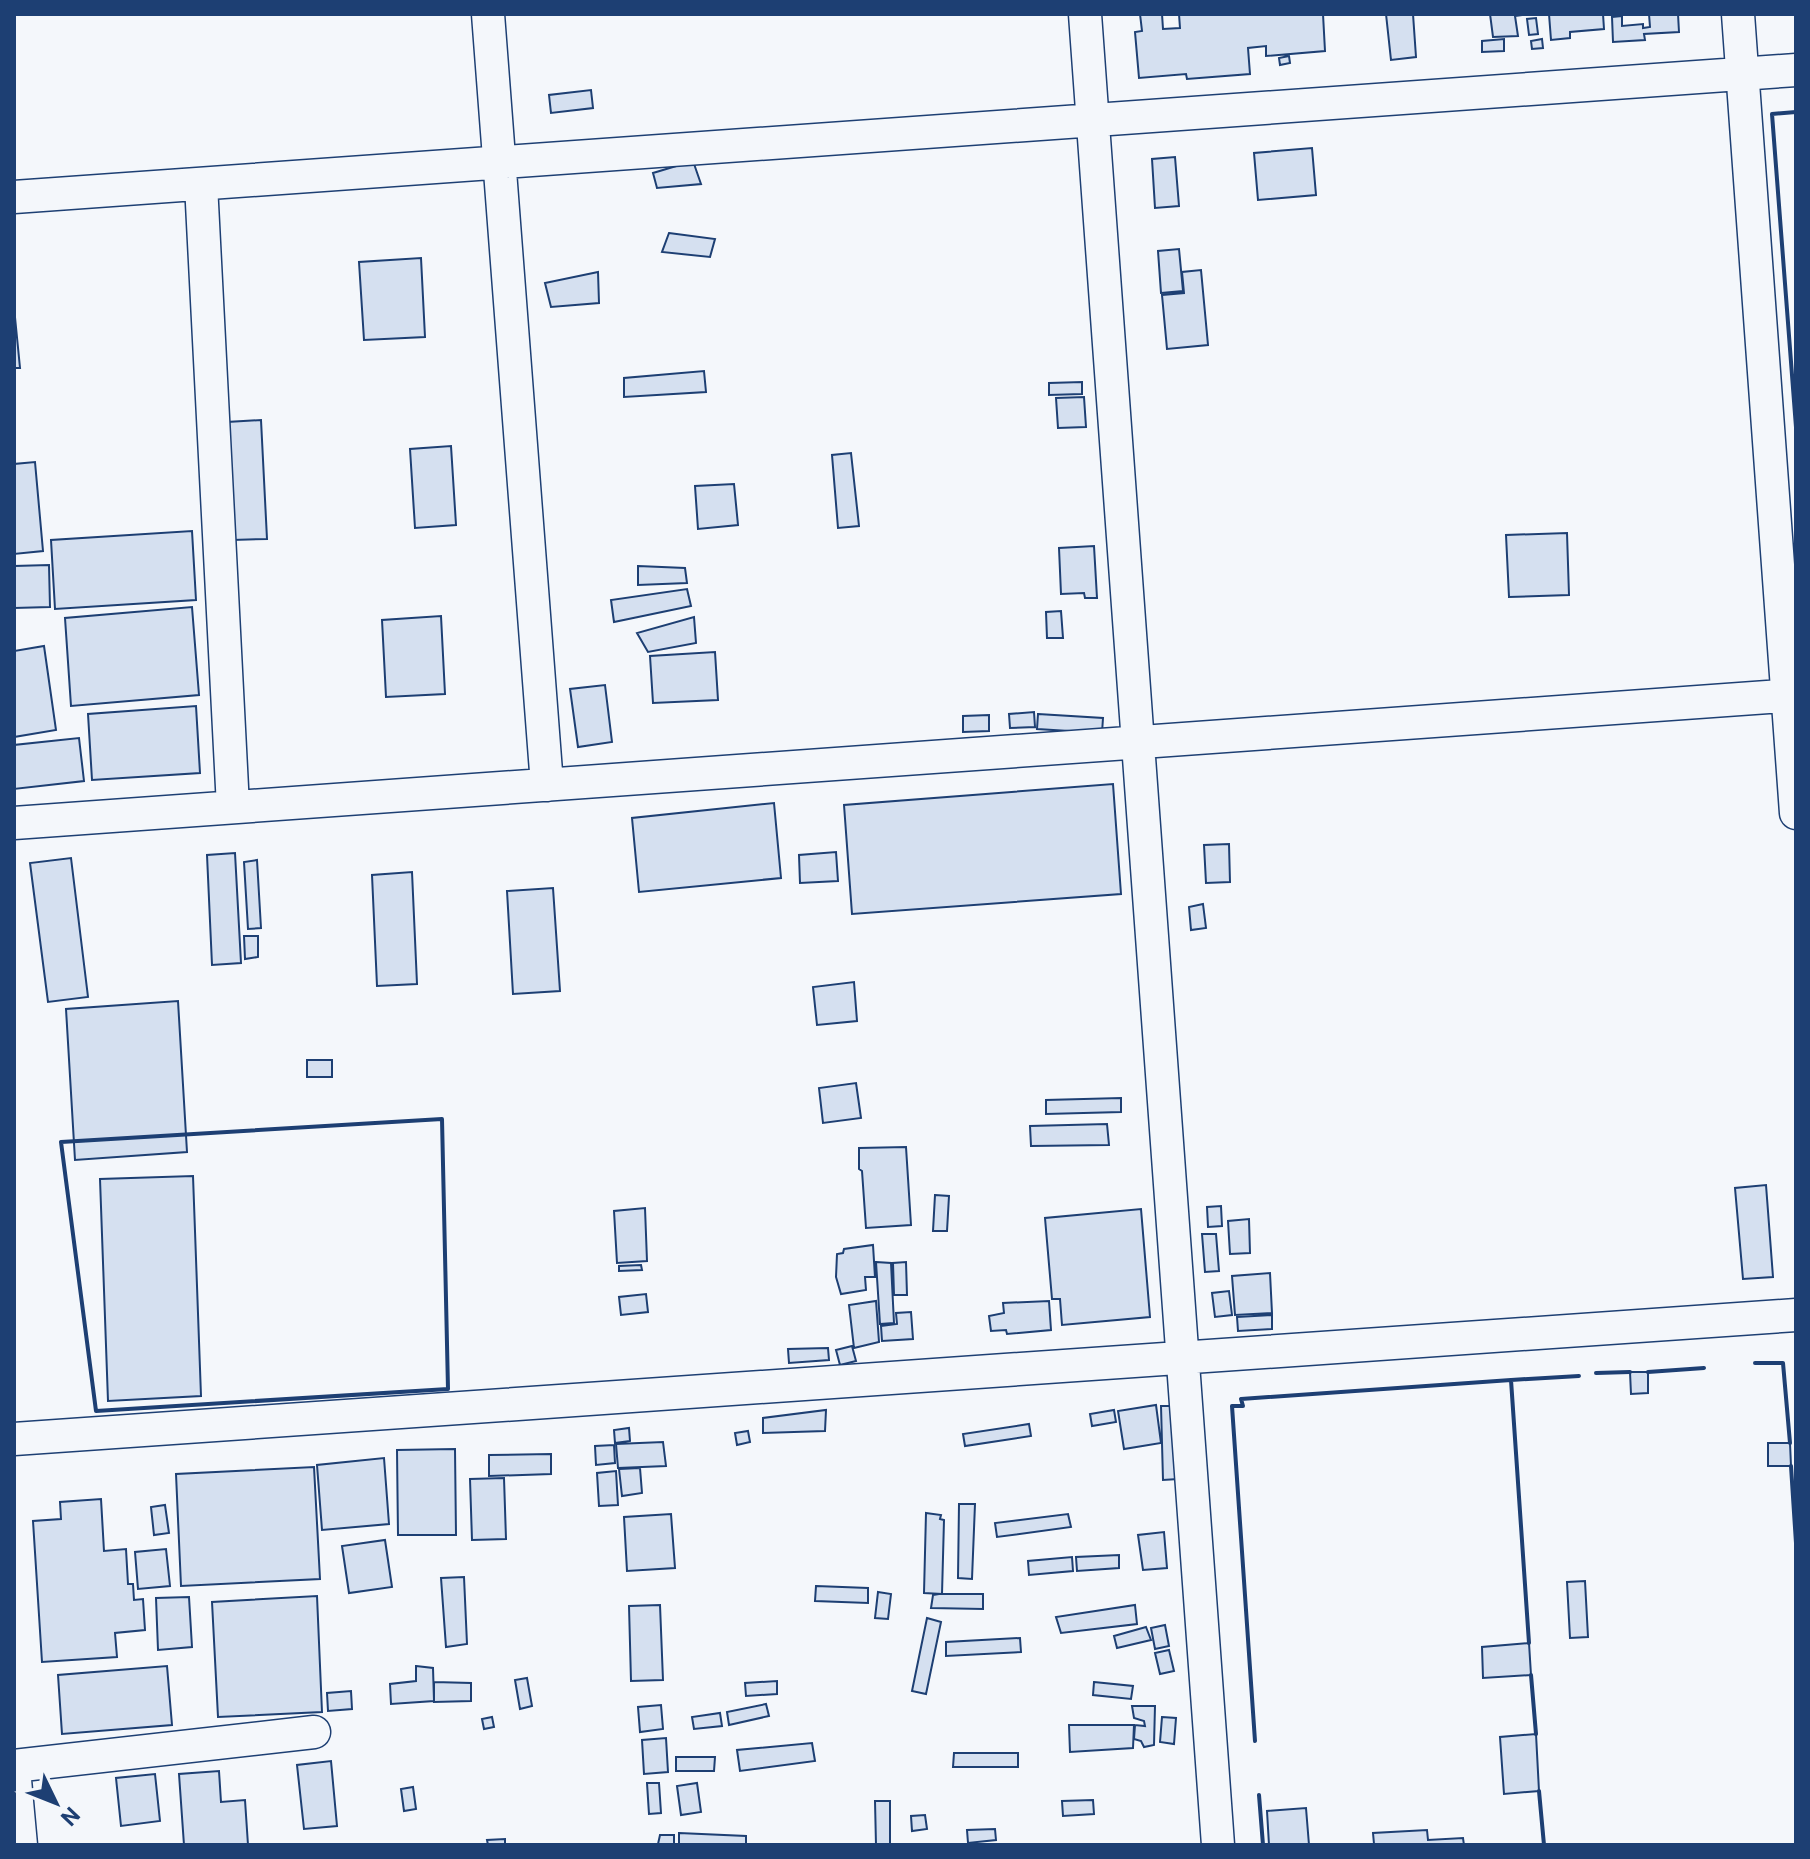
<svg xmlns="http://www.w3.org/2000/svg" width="1810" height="1859" font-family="Roboto,sans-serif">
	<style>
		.building { fill: #d5e0f0; stroke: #1d3f73; stroke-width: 2 }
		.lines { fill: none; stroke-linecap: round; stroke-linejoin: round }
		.minor-casing { stroke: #1d3f73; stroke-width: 35 }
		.minor { stroke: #f4f7fb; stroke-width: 32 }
		.wall { stroke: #1d3f73; stroke-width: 4 }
	</style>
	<rect width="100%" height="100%" fill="#f4f7fb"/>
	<path class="building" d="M1140,14H1162L1163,29L1180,28L1179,14H1323L1325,51L1266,56V46L1248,48L1250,74L1187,79L1186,74L1139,78L1135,32L1142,31Z
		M1386,14H1413L1416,57L1391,60Z
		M1490,14H1530L1515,16L1518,36L1493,37Z
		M1549,14H1603L1604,29L1570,32V38L1551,40Z
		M1649,14H1678L1679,32L1644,34L1645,40L1613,42L1612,17L1622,16V26L1643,24V28L1650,27Z
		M1536,18L1538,34L1529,35L1527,19Z
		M1504,39V51L1482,52V41Z
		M1542,39L1543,48L1532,49L1531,41Z
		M1289,56L1290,63L1280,65L1279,58Z
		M591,90L593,108L551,113L549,95Z
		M1312,148L1316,195L1258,200L1254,153Z
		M1175,157L1179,206L1155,208L1152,159Z
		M693,161L701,184L657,188L653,173Z
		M669,233L715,239L710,257L662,252Z
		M1179,249L1183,291L1161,293L1158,251Z
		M421,258L425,337L364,340L359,262Z
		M1201,270L1208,345L1167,349L1162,295L1184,293L1182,272Z
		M598,272L599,303L551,307L545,283Z
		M14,307L20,368H14Z
		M704,371L706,392L624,397V378Z
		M1082,382V394L1049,395V383Z
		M1084,397L1086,427L1058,428L1056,398Z
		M261,420L267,539L232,540L227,422Z
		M451,446L456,525L415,528L410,449Z
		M851,453L859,526L838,528L832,455Z
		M35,462L43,551L14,554V464Z
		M734,484L738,525L698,529L695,486Z
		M192,531L196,600L55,609L51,540Z
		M1567,533L1569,595L1509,597L1506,535Z
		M1094,546L1097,598H1085L1084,593L1061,594L1059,548Z
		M49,565L50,607L14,608V566Z
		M638,566L685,568L687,583L638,585Z
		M687,589L691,606L614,622L611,600Z
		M192,607L199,695L71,706L65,618Z
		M1061,611L1063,638H1047L1046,612Z
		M441,616L445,694L386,697L382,620Z
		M694,617L696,643L648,652L637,633Z
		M44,646L56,730L14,737V651Z
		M715,652L718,700L653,703L650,656Z
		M605,685L612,742L578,747L570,689Z
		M196,706L200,773L92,780L88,714Z
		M1034,712L1035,727L1010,728L1009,714Z
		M1038,714L1103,718L1102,733L1037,729Z
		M989,715V731L963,732V716Z
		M79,738L84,781L14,789V745Z
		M1113,784L1121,894L852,914L844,805Z
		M774,803L781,878L639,892L632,818Z
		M1229,844L1230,882L1206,883L1204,845Z
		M836,852L838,881L800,883L799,855Z
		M235,853L241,963L212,965L207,855Z
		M71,858L88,997L48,1002L30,863Z
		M257,860L261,928L248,929L244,862Z
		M412,872L417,984L377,986L372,875Z
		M553,888L560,991L513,994L507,891Z
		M1203,904L1206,928L1191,930L1189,907Z
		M244,936H258V957L245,959Z
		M854,982L857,1021L817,1025L813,987Z
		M178,1001L187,1152L75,1160L66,1009Z
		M307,1060H332V1077H307Z
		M856,1083L861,1118L823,1123L819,1088Z
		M1121,1098V1112L1046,1114V1100Z
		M1107,1124L1109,1145L1031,1146L1030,1126Z
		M906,1147L911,1225L866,1228L862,1171L859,1169V1148Z
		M193,1176L201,1396L108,1401L100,1179Z
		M1766,1185L1773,1277L1743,1279L1735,1188Z
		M935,1195L949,1196L947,1231H933Z
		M1221,1206L1222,1226L1208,1227L1207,1207Z
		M645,1208L647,1261L617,1263L614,1211Z
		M1141,1209L1150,1317L1062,1325L1060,1299H1052L1045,1218Z
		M1249,1219L1250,1253L1230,1254L1228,1221Z
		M1202,1234H1216L1219,1271L1205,1272Z
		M873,1245L875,1277H865L866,1290L841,1294L836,1277L837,1254L843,1253L844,1249Z
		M876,1262L891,1263L894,1323L880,1324Z
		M906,1262L907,1295H894L893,1263Z
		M641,1265L642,1270L619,1271V1266Z
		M1270,1273L1272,1313L1235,1315L1232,1276Z
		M1229,1291L1232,1315L1215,1317L1212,1293Z
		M646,1294L648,1312L621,1315L619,1297Z
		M876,1301L879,1342L854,1348L849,1305Z
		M1049,1301L1051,1330L1007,1334L1006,1330L991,1331L989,1316L1004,1313L1003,1303Z
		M911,1312L913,1339L882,1341L881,1326L897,1324L896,1313Z
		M1272,1315V1329L1238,1331L1237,1317Z
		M852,1346L856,1361L840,1365L836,1350Z
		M828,1348L829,1360L789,1363L788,1349Z
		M1630,1372H1648V1393L1631,1394Z
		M1156,1405L1161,1443L1124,1449L1118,1411Z
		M1161,1406H1175L1178,1479L1163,1480Z
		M826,1410L825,1431L763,1433V1418Z
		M1114,1410L1116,1422L1092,1426L1090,1414Z
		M1029,1424L1031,1436L965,1446L963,1434Z
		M629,1428L630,1441L615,1443L614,1430Z
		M748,1431L750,1442L737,1445L735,1433Z
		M663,1442L666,1466L618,1468L616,1444Z
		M1768,1443H1790L1791,1466H1768Z
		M614,1445L615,1463L596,1465L595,1446Z
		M455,1449L456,1535H398L397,1450Z
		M551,1454V1474L489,1476V1455Z
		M384,1458L389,1524L322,1530L317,1465Z
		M314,1467L320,1579L181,1586L176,1474Z
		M640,1468L642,1493L622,1496L619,1469Z
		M616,1471L618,1505L599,1506L597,1473Z
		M504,1478L506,1539L472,1540L470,1479Z
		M101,1499L104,1551L126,1549L128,1584H133L134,1600L143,1599L145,1630L115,1633L117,1657L42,1662L33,1521L61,1519L60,1502Z
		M959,1504H975L972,1579L958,1578Z
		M165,1505L169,1533L154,1535L151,1507Z
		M926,1513L941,1515L940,1519L944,1520L942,1594L924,1593Z
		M671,1514L675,1568L627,1571L624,1517Z
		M1068,1514L1071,1527L997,1537L995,1523Z
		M1164,1532L1167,1568L1143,1570L1138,1535Z
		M385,1540L392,1587L349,1593L342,1546Z
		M166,1549L170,1586L138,1589L135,1552Z
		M1119,1555V1568L1077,1571L1076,1557Z
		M1072,1557L1073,1571L1029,1575L1028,1561Z
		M464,1577L467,1644L446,1647L441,1578Z
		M1585,1581L1588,1637L1570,1638L1567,1582Z
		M816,1586L868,1588V1603L815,1601Z
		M878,1592L891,1594L888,1619L875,1618Z
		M939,1594H983V1609L931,1608L933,1595Z
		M317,1596L322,1712L218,1717L212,1602Z
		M189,1597L192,1647L158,1650L156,1598Z
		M660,1605L663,1680L631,1681L629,1606Z
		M1135,1605L1137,1624L1061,1633L1056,1617Z
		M927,1618L941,1622L926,1694L912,1691Z
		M1165,1625L1169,1646L1155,1649L1151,1628Z
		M1146,1627L1151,1640L1117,1648L1114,1636Z
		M1020,1638L1021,1652L946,1656V1642Z
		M1529,1643L1531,1675L1483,1678L1482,1647Z
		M1169,1650L1174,1671L1160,1674L1155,1653Z
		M167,1666L172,1725L62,1734L58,1675Z
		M416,1666L433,1668L434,1701L391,1704L390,1684L416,1681Z
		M527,1678L532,1706L520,1709L515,1680Z
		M777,1681V1694L746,1696L745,1683Z
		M434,1682L471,1683V1701L434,1702Z
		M1094,1682L1133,1686L1131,1699L1093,1695Z
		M351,1691L352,1709L328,1711L327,1693Z
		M766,1704L769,1716L729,1725L727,1712Z
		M661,1705L663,1729L640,1732L638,1707Z
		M1132,1706H1155L1154,1745L1144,1747L1141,1741L1134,1739L1135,1725L1145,1726L1144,1721L1134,1718Z
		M720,1713L722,1726L694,1729L692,1717Z
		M492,1717L494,1727L484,1729L482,1719Z
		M1162,1717L1176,1718L1174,1744L1160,1742Z
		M1069,1725H1134L1133,1748L1070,1752Z
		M1536,1734L1539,1791L1504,1794L1500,1737Z
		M666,1738L668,1772L644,1774L642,1740Z
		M812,1743L815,1761L740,1771L737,1750Z
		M954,1753H1018V1767H953Z
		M676,1757H715L714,1771H676Z
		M331,1761L337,1826L304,1829L297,1765Z
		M219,1771L221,1802L245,1800L248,1845H184L179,1774Z
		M155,1774L160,1821L121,1826L116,1778Z
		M647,1783H659L661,1813L649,1814Z
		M697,1783L701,1812L681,1815L677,1786Z
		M413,1787L416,1809L404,1811L401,1789Z
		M1093,1800L1094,1814L1063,1816L1062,1801Z
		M875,1801H890V1845H876Z
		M1306,1808L1309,1845H1269L1267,1811Z
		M925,1815L927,1829L912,1831L911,1816Z
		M995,1829L996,1840L968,1843L967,1830Z
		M1427,1830L1428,1840L1463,1838L1464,1845H1350L1374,1844L1373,1833Z
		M679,1833L746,1836V1845H679Z
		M660,1835H674V1845H652L658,1844Z
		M505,1839V1845H488L487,1840Z"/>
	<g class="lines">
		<g class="minor-casing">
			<path id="minor" d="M488,14L547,785
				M1085,14L1218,1845
				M1738,14L1796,813
				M201,184L233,807
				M14,197L1796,70
				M14,823L1796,695
				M14,1439L1796,1315
				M14,1766L314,1732
				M14,1769L21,1845"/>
		</g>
		<use href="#minor" class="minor"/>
		<path class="wall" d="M1796,112L1772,114L1796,427
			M442,1119L448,1389L96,1411L61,1142Z
			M1755,1363H1783L1790,1443
			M1648,1372L1704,1368
			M1596,1373L1630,1372
			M1511,1380L1579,1376
			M1791,1466L1796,1543
			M1531,1675L1536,1734
			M1255,1741L1232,1406H1243L1241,1399L1511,1380L1529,1643
			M1539,1791L1544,1845
			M1259,1795L1263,1845"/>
	</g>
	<rect width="1810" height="1859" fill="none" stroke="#1d3f73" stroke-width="32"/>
	<g transform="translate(56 1803) rotate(133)" stroke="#f4f7fb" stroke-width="6" paint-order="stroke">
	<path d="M0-6L14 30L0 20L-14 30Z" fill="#1d3f73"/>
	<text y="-12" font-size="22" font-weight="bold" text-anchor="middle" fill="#1d3f73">N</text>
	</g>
</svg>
